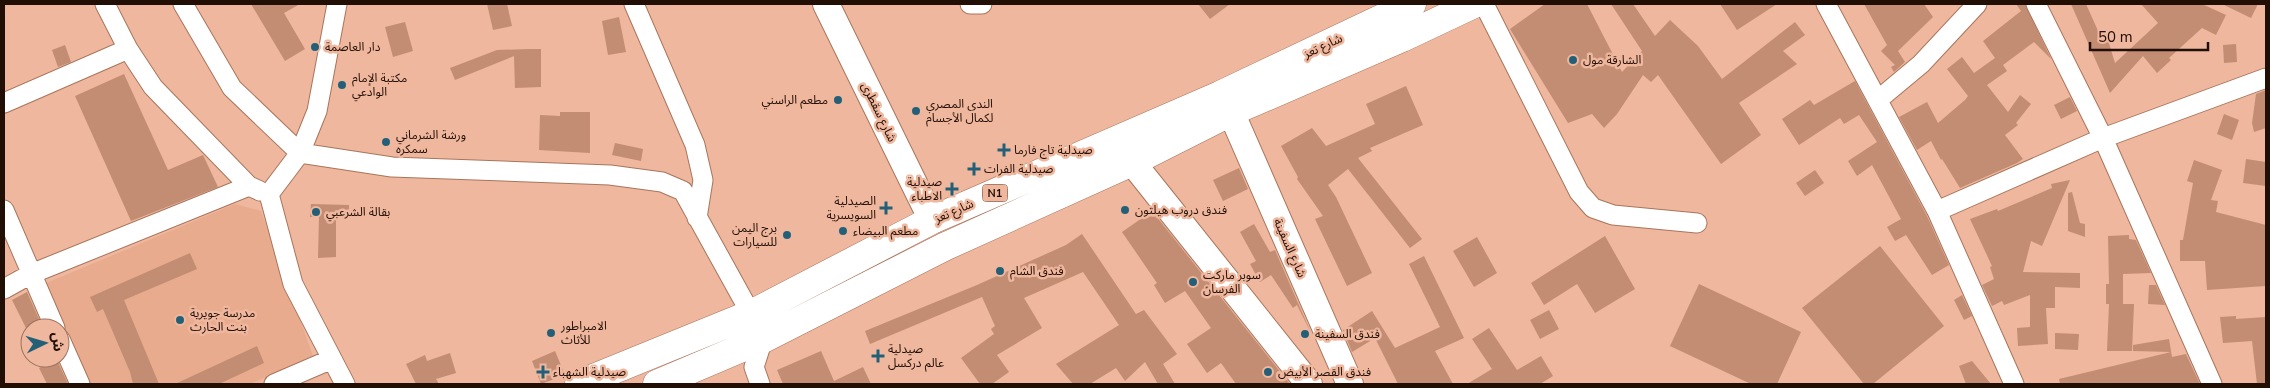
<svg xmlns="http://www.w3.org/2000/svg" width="2270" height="388" font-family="'Nunito Sans','Noto Sans Arabic',sans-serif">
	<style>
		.built { fill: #e8ab8d }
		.building { fill: #c28d73 }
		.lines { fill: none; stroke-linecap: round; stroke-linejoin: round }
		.street-casing { stroke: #a8755c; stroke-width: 21 }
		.secondary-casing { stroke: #a8755c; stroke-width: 28 }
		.highway-casing { stroke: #a8755c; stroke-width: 29 }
		.street { stroke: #fff; stroke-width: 19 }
		.secondary { stroke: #fff; stroke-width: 26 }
		.highway { stroke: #fff; stroke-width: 28 }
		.poi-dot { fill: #236078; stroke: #efb79d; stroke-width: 2 }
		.labels { text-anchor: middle; stroke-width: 5; stroke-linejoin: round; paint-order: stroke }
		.shield { fill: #efb79d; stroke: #5f4133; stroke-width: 1 }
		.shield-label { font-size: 11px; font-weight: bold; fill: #210e05 }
		.street-label { font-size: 12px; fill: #210e05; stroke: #efb79d }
		.poi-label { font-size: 12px; fill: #210e05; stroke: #efb79d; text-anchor: start }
	</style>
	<rect width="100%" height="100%" fill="#efb79d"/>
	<path class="built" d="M235,204L261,211L313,356L250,384H88L44,284Z"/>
	<path class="building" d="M251,4H300L284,13L305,49L285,61Z
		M487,4H507L512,26L493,30Z
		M1198,4H1230L1210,19Z
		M1545,4H1587L1622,72L1642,51L1611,4H1633L1655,36L1670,20L1698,46L1722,79L1795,22L1805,35L1783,51L1797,64L1739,103L1761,135L1721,164L1658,75L1651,82L1643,75L1617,114L1604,128L1592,114L1568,123L1510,29Z
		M1720,4H1777L1737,30Z
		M1864,4H1924L1933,17L1898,51L1905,62L1894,72L1891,67L1895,65L1881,51L1887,45Z
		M2016,4H2025L2051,59L2034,42L2003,65L2007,71L1987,85L2008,112L2020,95L2031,104L2016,123L2018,125L2005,135L2023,159L2017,163L1960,188L1942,159L1941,160L1931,141L1917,150L1899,117L1927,102L1938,123L1965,100L1968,96L1947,69L1962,57L1974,73L1995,58L1983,41L2021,11Z
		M2071,4H2086L2103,42L2108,40L2115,63L2158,23L2141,4H2202L2226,15L2216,35L2202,28L2169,58L2171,60L2157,73L2143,56L2110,93Z
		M2222,4H2258L2251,18Z
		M619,17L626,52L608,55L602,21Z
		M405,22L413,51L393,57L385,27Z
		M2236,44L2237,62L2224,63L2223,45Z
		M65,45L71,62L58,67L52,50Z
		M529,49H541V87L515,88L514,56L455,80L450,68L497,50Z
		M124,74L168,170L203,155L218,187L131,221L75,96Z
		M1855,81L1927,216L1949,265L1932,275L1906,235L1895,241L1887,227L1901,219L1872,165L1857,176L1848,161L1877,142L1859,115L1844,124L1840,118L1799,145L1782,119L1810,100L1814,105Z
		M1406,86L1423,125L1370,148L1372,151L1358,158L1422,239L1410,248L1348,169L1328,185L1336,197L1372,273L1347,286L1315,219L1323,216L1297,179L1298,177L1281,146L1312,128L1326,146L1375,124L1366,104Z
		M2266,90V128L2254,132L2252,123L2256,94Z
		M2070,97L2077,111L2061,119L2054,105Z
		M560,112H590V153L539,150L540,115L560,116Z
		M2224,114L2239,120L2232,140L2217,134Z
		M615,143L643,149L641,161L612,155Z
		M2246,159L2266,162V186L2243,183Z
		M2194,160L2222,170L2211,200L2218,201L2216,212L2266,225V286L2207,290L2205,261H2180V240H2183L2193,183L2187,181Z
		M1239,168L1248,189L1223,201L1213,180Z
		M1815,170L1824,183L1805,196L1796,183Z
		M2070,180L2042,246L2031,241L2023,272L2080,273V288L2055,287V308H2046L2048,344L2018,346L2017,328L2030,327V295L2004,305L2002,301L1992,306L1982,285L1994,279L1990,267L1992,266L1970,219L1997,209L1998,211L2052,188L2051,184Z
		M2072,192L2080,223L2085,224V237L2068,231V193Z
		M311,204L349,205V218H336V257L318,258L319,217H310Z
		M1152,211L1290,384H1236L1221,363L1207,373L1187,344L1211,328L1185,291L1165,303L1154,285L1157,283L1122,232Z
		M1254,224L1270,252L1275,250L1312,335L1297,305L1293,308L1271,275L1260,282L1250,264L1256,261L1240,232Z
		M1082,234L1136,314L1144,310L1177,354L1163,364L1175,384H1158L1145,362L1125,381L1116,368L1090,384H1073L1056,364L1119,325L1083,272L1024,298L1042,328L997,355L1009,372L992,384H980L961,358L994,334L991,329L995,326L982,297L870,344L865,331L977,285L1066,245Z
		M2129,235V239L2136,240L2151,273L2123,274V304H2134L2132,351H2107L2109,304H2106V284H2109L2108,236Z
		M1605,236L1635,289L1595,313L1577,284L1544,305L1531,283Z
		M1477,237L1497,273L1474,287L1453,251Z
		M1880,246L1944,326L1873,384H1864L1802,308Z
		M190,253L197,269L124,300L159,384H133L130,372L103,309L97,312L90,297Z
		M1424,256L1464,338L1435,351L1453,384H1398L1375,338L1352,352L1343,330L1372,311L1395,348L1440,327L1409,264Z
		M1699,284L1801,332L1777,384H1751L1670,346Z
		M2149,285H2156L2165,305L2148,304Z
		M27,292L43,328H26L12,300Z
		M1962,295L1972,316L1964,320L1954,300Z
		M1549,310L1559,329L1540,339L1530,320Z
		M2236,316V319L2266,317V384H2257L2252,341L2223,343L2220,317Z
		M1489,328L1517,370L1541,356L1553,376L1540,384H1467L1492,369L1472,339Z
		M2055,333L2079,334L2078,350L2055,349Z
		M2169,339L2172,357L2186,354L2200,384H2060L2059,379L2171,352L2133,351V345Z
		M257,346L264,363L219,384H175Z
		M555,351L565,375L541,384L532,361Z
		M821,351L834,381L863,367L871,384H783L777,370Z
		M450,353L456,373L436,379L439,384H416L406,364L425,355L427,361Z
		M57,360L68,384H47L39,368Z
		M1972,361L1991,384H1966L1959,366Z"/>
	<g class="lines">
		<g class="street-casing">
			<path id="street" d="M105,4L128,49L153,87L249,186L260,191
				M183,4L232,88L300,153L392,167L610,175L662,182L683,191L751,314
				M337,4L317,111L300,153L269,194L293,284L345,384
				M634,4L695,145L703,180L697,218
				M970,4H982
				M1484,4L1579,192L1593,208L1613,215L1697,223
				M1826,4L1937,211L2014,384
				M1879,99L1921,64L1977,4
				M4,103L128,49
				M4,210L55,328
				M1937,211L2103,138L2036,4
				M4,289L31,274L249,186
				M60,339L80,384
				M274,384L332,359
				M760,384L754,367L763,339
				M2212,384L2103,138L2266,78"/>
		</g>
		<g class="secondary-casing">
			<path id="secondary" d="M826,4L932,220
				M1231,112L1350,384
				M1132,162L1309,384"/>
		</g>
		<g class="highway-casing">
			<path id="highway" d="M579,384L751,314L932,220L1220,95L1412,4
				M657,384L763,339L944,247L1132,162L1231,112L1402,38L1474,4"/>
		</g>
		<use href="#street" class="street"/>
		<use href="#secondary" class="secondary"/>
		<use href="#highway" class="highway"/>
	</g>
	<g class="poi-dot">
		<circle cx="315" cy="47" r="5"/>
		<circle cx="1573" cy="60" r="5"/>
		<circle cx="342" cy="85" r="5"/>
		<circle cx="838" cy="100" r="5"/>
		<circle cx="916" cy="111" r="5"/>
		<circle cx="386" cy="142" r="5"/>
		<path d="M1001.5 142.5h5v5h5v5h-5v5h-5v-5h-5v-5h5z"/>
		<path d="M971.5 161.5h5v5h5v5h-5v5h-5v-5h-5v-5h5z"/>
		<path d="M949.5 181.5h5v5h5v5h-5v5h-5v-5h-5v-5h5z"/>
		<path d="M883.5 200.5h5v5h5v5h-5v5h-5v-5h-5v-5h5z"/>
		<circle cx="1125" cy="210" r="5"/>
		<circle cx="316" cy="212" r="5"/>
		<circle cx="843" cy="231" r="5"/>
		<circle cx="787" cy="235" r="5"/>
		<circle cx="1000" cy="271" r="5"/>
		<circle cx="1193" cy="282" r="5"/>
		<circle cx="180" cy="320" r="5"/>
		<circle cx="551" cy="333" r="5"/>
		<circle cx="1305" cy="334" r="5"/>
		<path d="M875.5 348.5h5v5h5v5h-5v5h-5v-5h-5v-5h5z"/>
		<path d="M540.5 364.5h5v5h5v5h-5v5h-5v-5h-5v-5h5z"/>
		<circle cx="1268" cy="372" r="5"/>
	</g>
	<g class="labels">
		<rect class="shield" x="982.5" y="184.5" width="25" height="17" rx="4"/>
		<g class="shield-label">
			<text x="995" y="197">N1</text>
		</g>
		<g class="street-label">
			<text transform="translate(1323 46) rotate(-25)" y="4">شارع تعز</text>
			<text transform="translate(879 112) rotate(64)" y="4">شارع سقطرى</text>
			<text transform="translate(954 211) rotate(-24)" y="4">شارع تعز</text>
			<text transform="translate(1290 248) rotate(66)" y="4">شارع السفينة</text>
		</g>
		<g class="poi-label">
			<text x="325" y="51">دار العاصمة</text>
			<text x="1583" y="64">الشارقة مول</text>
			<text x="352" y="82">مكتبة الإمام<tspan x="352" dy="14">الوادعي</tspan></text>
			<text x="828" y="104" text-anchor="end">مطعم الراسني</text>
			<text x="926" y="108">الندي المصري<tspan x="926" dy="14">لكمال الأجسام</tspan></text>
			<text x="396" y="139">ورشة الشرماني<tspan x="396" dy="14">سمكره</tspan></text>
			<text x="1014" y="154">صيدلية تاج فارما</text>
			<text x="984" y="173">صيدلية الفرات</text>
			<text x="942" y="186" text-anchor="end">صيدلية<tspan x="942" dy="14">الاطباء</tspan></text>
			<text x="876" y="205" text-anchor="end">الصيدلية<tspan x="876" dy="14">السويسرية</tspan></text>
			<text x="1135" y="214">فندق دروب هيلتون</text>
			<text x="326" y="216">بقالة الشرعبي</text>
			<text x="777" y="232" text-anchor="end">برج اليمن<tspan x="777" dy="14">للسيارات</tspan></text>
			<text x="853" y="235">مطعم البيضاء</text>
			<text x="1010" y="275">فندق الشام</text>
			<text x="1203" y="279">سوبر ماركت<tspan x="1203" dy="14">الفرسان</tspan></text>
			<text x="190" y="317">مدرسة جويرية<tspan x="190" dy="14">بنت الحارث</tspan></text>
			<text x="561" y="330">الامبراطور<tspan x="561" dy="14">للأثاث</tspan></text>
			<text x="1315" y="338">فندق السفينة</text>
			<text x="888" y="353">صيدلية<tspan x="888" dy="14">عالم دركسل</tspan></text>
			<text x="553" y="376">صيدلية الشهباء</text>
			<text x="1278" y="376">فندق القصر الأبيض</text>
		</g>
	</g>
	<rect width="2270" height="388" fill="none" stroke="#210e05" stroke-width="10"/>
	<g transform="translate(45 343) rotate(85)"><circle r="24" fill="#efb79d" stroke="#9d7360"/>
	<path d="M0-4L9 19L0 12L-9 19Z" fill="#236078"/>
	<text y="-8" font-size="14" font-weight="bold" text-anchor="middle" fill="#210e05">ش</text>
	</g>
	<path d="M2090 42v8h118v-8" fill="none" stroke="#210e05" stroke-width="2.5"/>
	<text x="2098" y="42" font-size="15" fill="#210e05" stroke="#efb79d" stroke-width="4" paint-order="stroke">50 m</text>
</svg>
